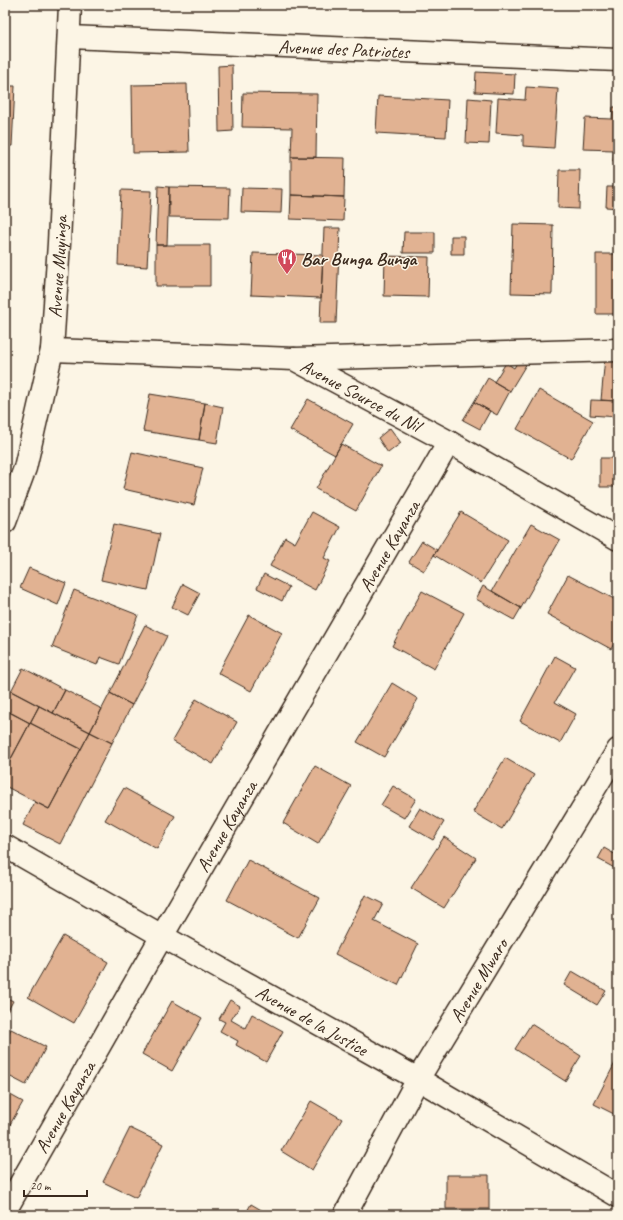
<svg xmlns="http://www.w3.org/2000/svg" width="623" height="1220" font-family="Caveat,sans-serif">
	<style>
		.building { fill: #e1b292; stroke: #3b2a1e }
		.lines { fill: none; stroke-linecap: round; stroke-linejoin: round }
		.minor-casing { stroke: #3b2a1e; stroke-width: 25 }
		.tertiary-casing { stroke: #3b2a1e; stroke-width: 25 }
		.minor { stroke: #fcf5e5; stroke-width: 22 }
		.tertiary { stroke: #fcf5e5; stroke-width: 22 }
		.labels { text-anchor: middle; stroke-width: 3; stroke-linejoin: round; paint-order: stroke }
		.street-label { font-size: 19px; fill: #3b2a1e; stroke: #fcf5e5 }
		.poi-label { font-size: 19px; font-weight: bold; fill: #3b2a1e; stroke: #fcf5e5; text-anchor: start }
	</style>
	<rect width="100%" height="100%" fill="#fcf5e5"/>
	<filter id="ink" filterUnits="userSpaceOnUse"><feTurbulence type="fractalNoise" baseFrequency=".025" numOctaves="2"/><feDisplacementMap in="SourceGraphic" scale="8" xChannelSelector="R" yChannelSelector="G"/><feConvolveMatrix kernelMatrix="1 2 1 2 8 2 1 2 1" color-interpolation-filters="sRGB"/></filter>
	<g filter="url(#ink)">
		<path class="building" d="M232,65L233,131L219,132L218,66Z
			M476,72L515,74L514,94L475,92Z
			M187,84L189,152L133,153L132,85Z
			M5,86H15L12,146H5Z
			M526,87L558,89L554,148L523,146V135L496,133L498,98L525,100Z
			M243,93L317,94L316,157H291L292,128L242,127Z
			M378,96L448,100L446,137L376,133Z
			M468,98L491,100L489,144L466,143Z
			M613,107H618V162L613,161L614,150L583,149L585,118L612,119Z
			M291,157L345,158L344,197L291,195Z
			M559,170H580L579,209L558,208Z
			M158,186L169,187L167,245H156Z
			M169,187L230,188L229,218L169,217Z
			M607,187H618V208L606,207Z
			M242,188L282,189L281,213L241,212Z
			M121,190L151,191L147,267L118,265Z
			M291,195L344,197L343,221L290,219Z
			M513,224L553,225L552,294L511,293Z
			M324,228H340L336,323H320Z
			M404,232H435V253H403Z
			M451,236H464V254H451Z
			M156,245H210V286H156Z
			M253,253L323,255L321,298L251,295Z
			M596,254H618V314H596Z
			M385,256L429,257L428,297L384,296Z
			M605,357H618L616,401L601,400Z
			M520,358L527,363L510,391L494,382L506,363L514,368Z
			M488,378L510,391L497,415L474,402Z
			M539,390L593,421L571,459L517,429Z
			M150,394L205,403L199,440L143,431Z
			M308,399L353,424L335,455L290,430Z
			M591,400L618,401V417L590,415Z
			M474,402L490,411L480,429L463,420Z
			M205,403L223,407L217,443L199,440Z
			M390,428L401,443L388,453L378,438Z
			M341,444L381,466L356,511L316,489Z
			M132,452L203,468L194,505L123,489Z
			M600,458H618V487H600Z
			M312,512L340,527L324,558L330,561L315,590L270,566L285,537L295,543Z
			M461,512L508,540L481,583L434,555Z
			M114,524L160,534L148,590L101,580Z
			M531,524L560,540L521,608L492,591Z
			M422,541L437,550L424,571L409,562Z
			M29,568L66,583L58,605L20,588Z
			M264,574L289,587L282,601L257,588Z
			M568,575L618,601V636L611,649L547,614Z
			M183,584L200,593L188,615L172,607Z
			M483,586L521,608L514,620L476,599Z
			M74,590L138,615L119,664L100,657L97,665L52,647Z
			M422,591L464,613L434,669L392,646Z
			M249,615L282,633L251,691L218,673Z
			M145,625L167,636L132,705L110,693Z
			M555,656L575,667L555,702L576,714L560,743L520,721Z
			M23,668L65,690L53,713L11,691Z
			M392,683L418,699L384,757L357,742Z
			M5,688L39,706L30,723L5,710Z
			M65,690L102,709L90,732L53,713Z
			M110,693L132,705L112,743L90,732Z
			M196,699L237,722L213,764L172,741Z
			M39,706L90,732L81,749L30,723Z
			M6,710L30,723L5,770V711Z
			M30,723L81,749L49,809L5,786V770Z
			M90,732L112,743L60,844L23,825L35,802L49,809Z
			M505,758L534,775L502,829L473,812Z
			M315,766L351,786L318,844L283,823Z
			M393,786L416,799L404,818L381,805Z
			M124,788L175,816L157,849L105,820Z
			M420,808L444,822L433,840L409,826Z
			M444,837L476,858L444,908L411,888Z
			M604,848L618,856V870L598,859Z
			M248,860L320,898L298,938L227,900Z
			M365,895L383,904L374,921L418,944L398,985L335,954Z
			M63,936L108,962L74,1023L28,997Z
			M572,971L606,991L597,1005L564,985Z
			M5,997L13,1001L5,1016Z
			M230,1000L240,1006L231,1020L245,1028L252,1014L283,1031L266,1062L236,1045L238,1041L220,1031L225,1022L219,1019Z
			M172,1001L202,1018L172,1071L142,1054Z
			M531,1024L581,1056L565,1081L515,1049Z
			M11,1029L46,1047L26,1085L5,1074V1040Z
			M616,1061L618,1062V1116L594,1104Z
			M5,1092L23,1102L5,1133Z
			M311,1101L342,1119L312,1170L281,1151Z
			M130,1128L163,1144L136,1198L103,1182Z
			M446,1175H489V1209H446Z
			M251,1204L270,1215H245Z"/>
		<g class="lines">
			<g class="minor-casing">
				<g id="minor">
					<path id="s1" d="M69,37L618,60"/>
					<path id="s2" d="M52,350L294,359L449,442L618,539"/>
					<path d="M295,359L618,350"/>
					<path id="s3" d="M5,846L162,936L418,1079L618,1196"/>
					<path id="s4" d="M5,1211L162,936L449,442"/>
					<path id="s5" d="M345,1215L418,1079L618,750"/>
				</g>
			</g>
			<g class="tertiary-casing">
				<g id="tertiary">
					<path id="s6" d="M5,522L25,468L52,350L59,243L70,5"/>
				</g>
			</g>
			<use href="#minor" class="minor"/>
			<use href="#tertiary" class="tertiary"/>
		</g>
	</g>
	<defs>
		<g id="restaurant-pin" transform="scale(1)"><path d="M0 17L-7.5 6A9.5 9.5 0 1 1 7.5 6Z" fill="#d1495b" stroke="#fcf5e5"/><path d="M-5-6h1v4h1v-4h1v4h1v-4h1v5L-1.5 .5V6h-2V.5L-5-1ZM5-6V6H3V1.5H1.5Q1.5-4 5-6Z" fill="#fff"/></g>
	</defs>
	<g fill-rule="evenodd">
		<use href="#restaurant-pin" x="287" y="258"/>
	</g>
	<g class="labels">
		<g class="street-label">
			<text dy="7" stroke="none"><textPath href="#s1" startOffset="275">Avenue des Patriotes</textPath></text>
			<text dy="7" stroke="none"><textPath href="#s6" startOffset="262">Avenue Muyinga</textPath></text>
			<text dy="7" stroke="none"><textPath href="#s2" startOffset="318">Avenue Source du Nil</textPath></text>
			<text dy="7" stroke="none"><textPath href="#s4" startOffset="768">Avenue Kayanza</textPath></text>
			<text dy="7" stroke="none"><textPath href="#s4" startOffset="444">Avenue Kayanza</textPath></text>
			<text dy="7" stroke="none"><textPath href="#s5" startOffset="270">Avenue Mwaro</textPath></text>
			<text dy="7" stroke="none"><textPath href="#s3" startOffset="353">Avenue de la Justice</textPath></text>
			<text dy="7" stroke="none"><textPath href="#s4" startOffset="120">Avenue Kayanza</textPath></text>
		</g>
		<g class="poi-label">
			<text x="301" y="265">Bar Bunga Bunga</text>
		</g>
	</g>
	<rect width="623" height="1220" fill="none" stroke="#fcf5e5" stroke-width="20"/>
	<rect x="10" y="10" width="603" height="1200" fill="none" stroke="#3b2a1e" stroke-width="1.5" filter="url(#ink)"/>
	<path d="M24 1190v6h63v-6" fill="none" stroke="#3b2a1e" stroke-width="2"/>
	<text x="30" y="1190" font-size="12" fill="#3b2a1e" stroke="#fcf5e5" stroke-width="3" paint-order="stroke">20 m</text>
</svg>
